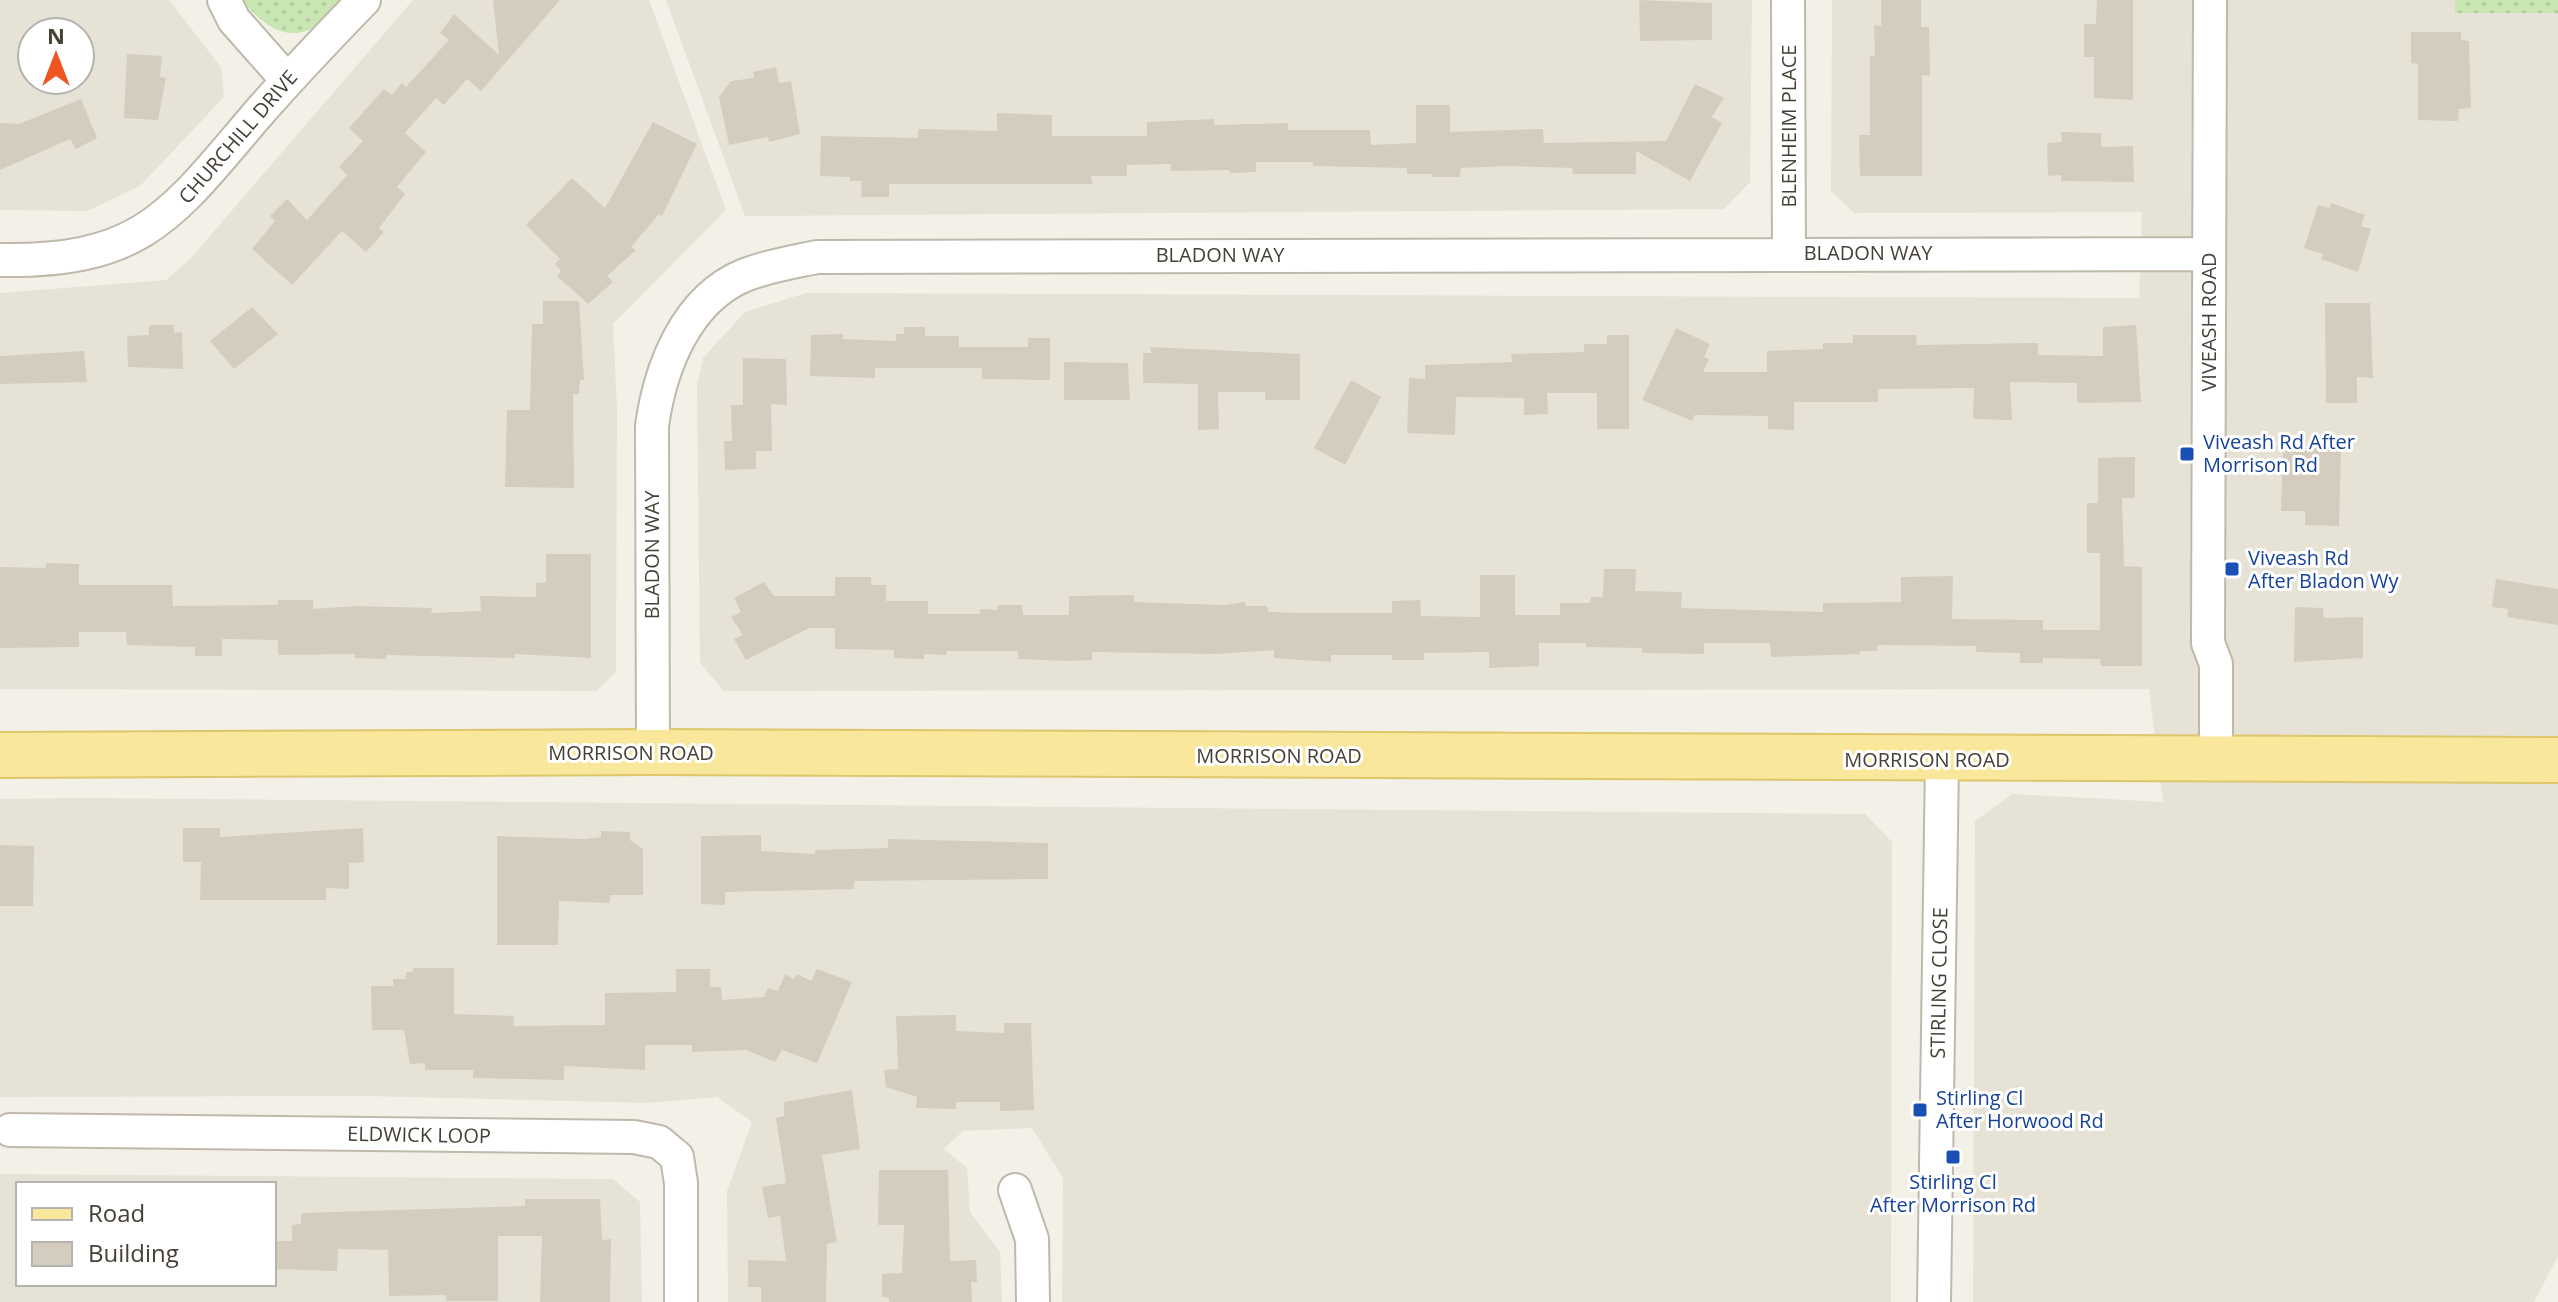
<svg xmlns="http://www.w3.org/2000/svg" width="2558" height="1302" font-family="'Open Sans',sans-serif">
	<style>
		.residential { fill: #e6e3d6; fill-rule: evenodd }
		.grass { fill: url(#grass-dots) }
		.building { fill: #d4cdbd }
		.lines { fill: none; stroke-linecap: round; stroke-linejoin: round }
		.street-casing { stroke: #beb9ab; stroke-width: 36 }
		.primary-casing { stroke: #ddc66b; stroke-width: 48 }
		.street { stroke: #fff; stroke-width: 32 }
		.primary { stroke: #f9e79b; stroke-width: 44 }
		.transit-dot { fill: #1a4fb4; stroke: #fff; stroke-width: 3 }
		.labels { text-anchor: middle; stroke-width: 6; stroke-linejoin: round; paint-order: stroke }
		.street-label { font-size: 20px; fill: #464137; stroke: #fff }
		.transit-label { font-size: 20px; fill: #164399; stroke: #fff; text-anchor: start }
	</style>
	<defs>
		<pattern id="grass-dots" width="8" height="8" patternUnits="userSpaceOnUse" patternTransform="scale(2)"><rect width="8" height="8" fill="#c9e5b2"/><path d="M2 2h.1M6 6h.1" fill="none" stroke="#aec69a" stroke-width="1.8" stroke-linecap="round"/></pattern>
	</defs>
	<rect width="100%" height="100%" fill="#f3f0e7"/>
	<path class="residential" d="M0,0H169L221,67L224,97L140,186L87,211L0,210ZM32,32H80V80H32Z
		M413,0H649L726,210L613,324L617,407L616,672L597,691L0,689V293L166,280L191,258Z
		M666,0H1752L1750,182L1724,209L745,216Z
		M1832,0H2455L2456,13H2558V1256L2534,1302H1973L1975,821L2012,794L2163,802L2149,689L724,691L700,663L697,386L703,358L745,312L806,293L2139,298L2142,212L1854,213L1831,191Z
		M78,798L1865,814L1892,842L1891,1302H1062L1063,1178L1032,1128L963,1131L944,1149L967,1168L970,1212L1000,1252L1002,1302H728L727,1191L752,1122L717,1097L647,1103L366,1096L0,1097V799Z
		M0,1174L613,1179L640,1202L642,1302H0ZM18,1184H274V1284H18Z"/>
	<path class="grass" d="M242,0H347C309,42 280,46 242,0Z
		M2455,0H2558V13H2455Z"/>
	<path class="building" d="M493,0H560L481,91L467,79L444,105L436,98L405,133L426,152L397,187L405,194L379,228L384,232L366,252L342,231L292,285L252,249L275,221L270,216L287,199L307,220L347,175L339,167L363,141L349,128L384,89L392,95L402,83L406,87L449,40L440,33L454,14L499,55Z
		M1639,0L1712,3V40L1640,41Z
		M1881,0H1921V27H1929L1930,76L1922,75V176H1860L1859,135H1870V56H1875L1874,25L1881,26Z
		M2097,0H2133V100L2094,98V57H2084V24H2096Z
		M2411,32H2461V40L2469,41L2471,108L2459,109L2458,121L2418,120V64L2411,63Z
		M127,54L162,56L160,77L166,78L158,120L124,118Z
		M776,67L779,83L791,81L800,134L769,142L768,137L729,145L719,97L731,81L754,78L753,72Z
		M1695,84L1724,98L1712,117L1722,123L1690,181L1636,151V174H1573L1572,168L1506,166L1461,168L1460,177H1432V174H1407V168L1313,166V162H1256V172L1230,173V170L1171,171V164L1127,165V176H1091L1092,184H889V197H861L862,181H850V177L820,176L821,136L918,138V129L997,131V113L1052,115V136H1147V122L1214,119V125L1288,123V130H1370L1371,145L1416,143V105H1450V132L1543,129L1544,143L1666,141Z
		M81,99L97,138L76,149L70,139L0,170V123L19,124Z
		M653,122L697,144L662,216L659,214L631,247L636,250L607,276L613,282L588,304L557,276L561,271L555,264L560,259L526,225L572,178L605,208Z
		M2061,132L2101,133V147L2133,146L2134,182L2061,181V175L2048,176L2047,143L2062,142Z
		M2331,203L2365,215L2361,226L2371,229L2358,272L2321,259L2323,254L2304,248L2318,205L2329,208Z
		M543,301H579L584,380H580L579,394H573L574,488L505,487L507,410H530L532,324H543Z
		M2325,303H2370L2373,378L2357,377V403H2326Z
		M252,307L278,334L234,369L210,341Z
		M149,325H174V333L182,332L183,369L128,367L127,336L149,335Z
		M2136,325L2141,402L2077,403V383L2010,382L2012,420L1973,419L1974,388L1878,389V402H1794V430L1768,429V416L1695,415L1692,421L1642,400L1676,328L1710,344L1704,357L1709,359L1703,372H1767V351L1823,349V343H1853V335H1916L1917,345L2038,343V355L2103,356V327Z
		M904,327H925V336H959V347H1028V338H1050V380L982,379V368H875V378L810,376L811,335L843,334V339L896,341V334H904Z
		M1607,335H1629V429H1597V393H1547L1548,414L1524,415V398L1456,397L1455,435L1407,433L1409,378L1425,379V365L1512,362L1511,354L1584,352V344H1607Z
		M1150,347L1300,354V400H1265V392H1218L1219,429L1198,430V384L1143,383V353H1151Z
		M84,351L87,382L0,384V356Z
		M743,358L786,359L787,405L771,404L772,451H756V469L725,470L724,441H732L731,405H743Z
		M1064,362L1128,363L1130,400H1064Z
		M1351,380L1381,397L1345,465L1314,448Z
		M2283,448H2341L2339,526L2305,525V511H2281Z
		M2135,457V498H2122L2124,566L2142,567V666H2101L2100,659L2043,658V663H2020V653L1976,652V646L1877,645V651H1860V654L1771,657L1770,643H1704V654L1642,653V648L1586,647V643H1539V666L1489,668V652L1424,653V660H1392V655H1331V662L1274,658V650L1216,654L1092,652V660L1067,661L1018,659V651H947L946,655L924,654V659L894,658V650L835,649V628H809L746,660L734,639L743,635L731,617L741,612L734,598L764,582L774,596H835V577H871V585H886V601H928V614H980V609L997,610V605H1022L1023,615H1069V596L1134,595V602L1224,605L1245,602V606H1267L1268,612L1300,613H1392V601L1420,600L1421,616L1480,617V575H1515V615H1560V603H1590L1591,597H1603L1604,569H1636L1635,591L1682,592L1681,608L1823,612V603L1901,602V577L1953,576L1952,619L2043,620V630H2100V553H2087V503H2098V458Z
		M546,554H591V658L515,654V658L386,655V659L355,658V654L278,655V640L222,639V656H195V647L127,645L126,632H79V647L0,648V567L46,568V563L79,564V585H172L173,606L278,605V600H313V609L356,606L432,608L431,613L481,611L480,596L536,597V583L546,582Z
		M2496,579L2558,589V625L2507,617L2508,609L2492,607Z
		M2295,607L2323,608L2324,618L2363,617V658L2294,662Z
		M183,828H220V837L363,828L364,862L349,863V889L326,888V900H200L201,862H183Z
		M601,831L630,832V840L643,849V895H610V903L559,901L558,945H497V836L585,839L601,837Z
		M761,835V851L815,854V850L888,848V839L1048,843V879L854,881V889L725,892V905L701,904V836Z
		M0,845L34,846L33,906H0Z
		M413,968H454V1014L514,1016L513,1026L605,1025V993L676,992V969H710V987H721L722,1000L764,997L768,988L778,991L785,974L794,979L797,974L811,981L817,969L852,982L817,1063L782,1050L775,1062L746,1050L692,1052V1045H645V1070L564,1066V1080L473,1078V1070H425V1063L410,1064L404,1030H372L371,986H393V979H406V972H413Z
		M956,1015V1031L1004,1033V1023H1031L1034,1110L1000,1111V1102H956V1109L916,1108L917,1097L886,1087L884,1070L898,1069L896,1016Z
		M852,1090L860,1149L822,1155L837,1242L827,1244L826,1302H761V1287H748V1260L786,1261L780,1216L768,1218L762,1187L786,1183L776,1118L784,1116V1102Z
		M879,1170H948L950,1261L976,1260L977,1282H971L972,1302H889V1298L882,1297V1274L902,1273L904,1225H878Z
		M525,1199H600L602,1240L611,1239L610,1302H540L542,1236H498V1301H446V1295L389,1296L388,1250L338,1249L337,1271L274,1269V1241H292V1225L301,1224V1213L525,1206Z"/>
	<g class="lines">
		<g class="street-casing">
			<path id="street" d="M224,0L234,20L287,80
				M1788,0L1789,253
				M2210,0L2208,643L2216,664V761
				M0,260C142,262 170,217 256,116C291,76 327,38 364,0
				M653,752L652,426C660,368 686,299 745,275C768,266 793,262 817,257L2209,254
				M10,1130L634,1137L659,1142L677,1157L681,1183V1302
				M1015,1190L1032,1239L1033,1302
				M1934,1302L1942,760"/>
		</g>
		<g class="primary-casing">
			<path id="primary" d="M0,755L653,752L2558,760"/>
		</g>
		<use href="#street" class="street"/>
		<use href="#primary" class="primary"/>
	</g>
	<g class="transit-dot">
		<rect x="2179" y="446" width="16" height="16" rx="4"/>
		<rect x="2224" y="561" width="16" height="16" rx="4"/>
		<rect x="1912" y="1102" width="16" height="16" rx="4"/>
		<rect x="1945" y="1149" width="16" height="16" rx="4"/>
	</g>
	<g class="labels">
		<g class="street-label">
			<text transform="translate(1789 126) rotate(-90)" y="7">BLENHEIM PLACE</text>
			<text transform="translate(238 137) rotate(-49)" y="7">CHURCHILL DRIVE</text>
			<text x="1868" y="260">BLADON WAY</text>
			<text x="1220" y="262">BLADON WAY</text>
			<text transform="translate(2209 322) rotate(-90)" y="7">VIVEASH ROAD</text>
			<text transform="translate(652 555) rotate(-90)" y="7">BLADON WAY</text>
			<text x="631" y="760">MORRISON ROAD</text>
			<text x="1279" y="763">MORRISON ROAD</text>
			<text x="1927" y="767">MORRISON ROAD</text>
			<text transform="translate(1939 983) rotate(-89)" y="7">STIRLING CLOSE</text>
			<text transform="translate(419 1135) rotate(1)" y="7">ELDWICK LOOP</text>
		</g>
		<g class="transit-label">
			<text x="2203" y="449">Viveash Rd After<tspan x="2203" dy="23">Morrison Rd</tspan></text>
			<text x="2248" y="565">Viveash Rd<tspan x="2248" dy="23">After Bladon Wy</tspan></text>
			<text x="1936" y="1105">Stirling Cl<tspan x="1936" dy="23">After Horwood Rd</tspan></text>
			<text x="1953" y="1189" text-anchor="middle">Stirling Cl<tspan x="1953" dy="23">After Morrison Rd</tspan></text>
		</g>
	</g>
	<rect x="16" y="1182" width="260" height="104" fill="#ffffff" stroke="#b5b3af" stroke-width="2"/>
	<rect x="32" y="1208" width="40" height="12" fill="#f9e79b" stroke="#b5b3af" stroke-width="2"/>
	<text x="88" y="1222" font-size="24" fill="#464137">Road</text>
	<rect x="32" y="1242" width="40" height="24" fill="#d4cdbd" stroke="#b5b3af" stroke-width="2"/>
	<text x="88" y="1262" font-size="24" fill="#464137">Building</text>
	<g transform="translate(56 56)"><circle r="38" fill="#ffffff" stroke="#b5b3af" stroke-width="2"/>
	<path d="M0-6L14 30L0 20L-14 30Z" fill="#ee5523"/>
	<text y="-12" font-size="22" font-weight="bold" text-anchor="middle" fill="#464137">N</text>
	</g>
</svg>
